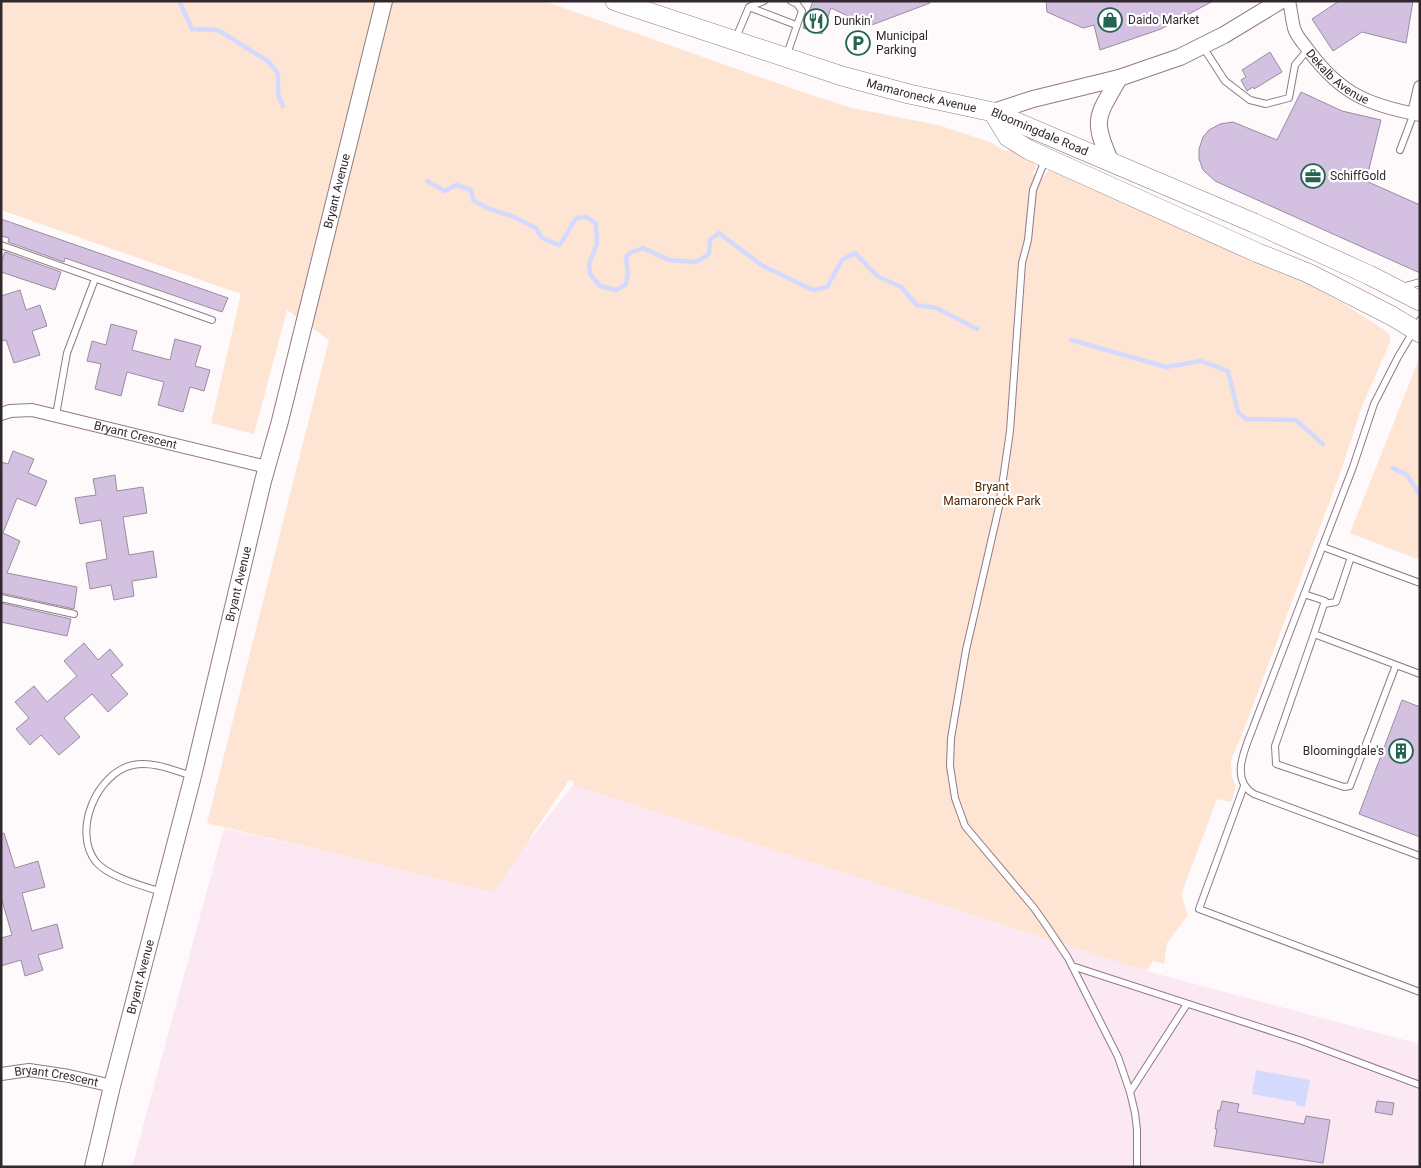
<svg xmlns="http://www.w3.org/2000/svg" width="1421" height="1168" font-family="Roboto,sans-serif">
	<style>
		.built { fill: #fce8f2 }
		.green { fill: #fee4d3 }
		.water { fill: #d3dafe }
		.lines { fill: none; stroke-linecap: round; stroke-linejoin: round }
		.stream { stroke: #d3dafe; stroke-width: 4.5 }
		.building { fill: #d4c1e1; stroke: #988da0 }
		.lane-casing { stroke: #907a85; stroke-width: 8 }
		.street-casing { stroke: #907a85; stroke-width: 14 }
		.secondary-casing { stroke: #907a85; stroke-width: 18 }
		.primary-casing { stroke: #907a85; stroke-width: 20 }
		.lane { stroke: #fff; stroke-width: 6 }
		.street { stroke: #fff; stroke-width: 12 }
		.secondary { stroke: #fff; stroke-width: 16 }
		.primary { stroke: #fff; stroke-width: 19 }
		.labels { text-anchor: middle; stroke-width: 4.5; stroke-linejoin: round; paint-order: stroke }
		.poi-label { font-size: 12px; fill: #31282d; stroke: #fff; text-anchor: start }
		.street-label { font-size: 12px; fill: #31282d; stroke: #fff }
		.park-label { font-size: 12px; fill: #512700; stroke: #fff }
	</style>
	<rect width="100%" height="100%" fill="#fef9fb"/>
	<path class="built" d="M573,785L1146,971L1420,1044V1167H132L224,828L490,890Z"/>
	<path class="green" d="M1,1H544L805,93L852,108L938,125L990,142L1005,151L1013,150L1032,160L1036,166L1033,174L1043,178L1049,170L1056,171L1226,249C1282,267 1337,298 1386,331L1390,336V342L1362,406L1340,474L1241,737L1231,760L1232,777L1236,786L1231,802L1217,799L1181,895L1188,915L1167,943L1164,964L1153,961L1146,971L573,785L574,781L569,780L494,892L207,823L329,340L287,310L254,434L211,423L241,294L1,210Z
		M1419,359L1420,360V560L1350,533Z"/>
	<path class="water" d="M1256,1070L1310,1080L1305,1107L1296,1105V1102L1252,1094Z"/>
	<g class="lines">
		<path class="stream" d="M179,1L192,29L218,30L269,62L278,74V95L283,106
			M427,181L445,191L456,185L471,190L473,200L487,208L514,217L536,228L542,238L559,245C567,237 569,226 577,218L587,217L596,224L597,244L589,264L590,274L600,286L616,290L626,284L628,273L626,258L630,253L643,248L669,260L696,262L709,254L710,240L719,233L763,266L813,290L827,287L842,260L855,253L877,276L901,287L917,305L937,308L977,329
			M1071,340L1166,367L1201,361L1228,371L1238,412L1246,419L1296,420L1323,444
			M1393,468L1407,475L1420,495"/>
	</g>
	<path class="building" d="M813,1H930V3L869,26L831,8L822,34L803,28Z
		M1046,1H1213L1161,29L1100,50L1094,25L1083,28L1047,12Z
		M1339,1H1413L1406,43L1362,32L1333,51L1312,19Z
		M1270,52L1282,72L1254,89L1253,87L1247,91L1241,80L1246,77L1242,70Z
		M1301,92L1342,111L1381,120L1366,181L1420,205V273L1215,181L1203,170L1199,159V149L1203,137L1209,130L1220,124L1233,122L1277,140Z
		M1,219L228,298L222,312L65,258L64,262L8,242L9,238L1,236Z
		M5,252L61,272L55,290L1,272V263Z
		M20,290L26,310L40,305L47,326L32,331L40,355L14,363L6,340L1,341V296Z
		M111,324L137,331L132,350L170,360L175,339L201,346L195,366L210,370L204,391L190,387L183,412L158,405L164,382L127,372L121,396L95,389L101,364L87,361L92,341L106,345Z
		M13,451L34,459L28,473L47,481L36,506L17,498L3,533L20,541L7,573L77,587L74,609L1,593V462L8,464Z
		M115,475L117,491L143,487L147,513L123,517L129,555L153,551L157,577L132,581L134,596L114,600L111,585L90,589L86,563L107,559L101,520L80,524L75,498L96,495L93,479Z
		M1,603L71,619L67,636L1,622Z
		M84,643L98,660L110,649L123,665L111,675L128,694L108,712L92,694L64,718L80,737L59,755L41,735L30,745L16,729L29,718L15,702L34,686L47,702L77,676L64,661Z
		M1402,700L1420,707V837L1359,814Z
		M4,833L15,868L38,861L45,887L22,893L32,931L57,924L63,948L38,955L43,970L25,976L21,960L1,966V938L12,935L1,897V834Z
		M1222,1101L1239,1104L1237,1112L1304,1124L1306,1116L1330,1120L1323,1163L1214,1146L1217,1129H1215L1218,1110L1220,1111Z
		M1377,1101L1394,1103L1392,1115L1375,1112Z"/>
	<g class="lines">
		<g class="lane-casing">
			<path id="lane" d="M749,7L796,25
				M735,40L749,7L764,1
				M1203,47L1225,81L1250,100L1266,104L1289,98L1295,65L1308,49
				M786,57L802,11L797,4L791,1
				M1400,150L1414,113
				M1045,160L1033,190L1028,240L1022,263L1010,431L999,507L966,650L951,738L950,766L955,798L965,826L1034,908L1046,925L1068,958L1118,1057L1130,1092L1135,1113L1137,1130V1167
				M1,245L212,320
				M1402,287L1420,282
				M1420,320L1398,357L1374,404L1353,467L1254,725C1247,745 1228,779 1254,794L1420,856
				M56,415L67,353L95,279
				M1323,547L1420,583
				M1304,594L1325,601L1314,634L1420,674
				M1,598L74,614
				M1324,604L1336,602L1351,557
				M1314,634L1275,746L1276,764L1344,787L1350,786L1396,665
				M1244,786L1199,909L1420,992
				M162,892C143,886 109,877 96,862C72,832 96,773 133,765C153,761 173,770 192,776
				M1072,966L1302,1041L1420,1085
				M1130,1092L1187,1004"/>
		</g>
		<g class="street-casing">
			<g id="street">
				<path id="s1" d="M1289,1C1291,10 1292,20 1294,28C1296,36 1304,44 1309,51C1341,94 1368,105 1420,115"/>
				<path d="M1414,113L1420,87"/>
				<path id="s2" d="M1,414L10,411L32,410L267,467"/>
				<path id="s3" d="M1,1074L29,1070L69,1076L112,1086"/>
			</g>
		</g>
		<g class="secondary-casing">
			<g id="secondary">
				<path d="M993,112L1033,99L1119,78L1180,57L1224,35L1280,1"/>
				<path d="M1111,162C1091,119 1097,117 1119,78"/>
				<path id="s4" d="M93,1167L112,1086L193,776L263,481L280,421L384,1"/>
			</g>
		</g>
		<g class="primary-casing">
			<g id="primary">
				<path id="s5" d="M615,1L842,76L909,94L993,112L1254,223L1369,275L1420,301"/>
				<path d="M993,112L1008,137L1029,150L1258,253L1308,273L1392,316L1420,333"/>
			</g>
		</g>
		<use href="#lane" class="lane"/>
		<use href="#street" class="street"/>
		<use href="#secondary" class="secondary"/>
		<use href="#primary" class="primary"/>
	</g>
	<defs>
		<g id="shop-ring" transform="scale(1.25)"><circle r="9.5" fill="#fff" stroke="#226352" stroke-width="1.5"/><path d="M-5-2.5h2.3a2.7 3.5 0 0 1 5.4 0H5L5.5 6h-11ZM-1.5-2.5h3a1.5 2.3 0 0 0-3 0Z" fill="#226352"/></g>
		<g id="restaurant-ring" transform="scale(1.25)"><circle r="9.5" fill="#fff" stroke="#226352" stroke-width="1.5"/><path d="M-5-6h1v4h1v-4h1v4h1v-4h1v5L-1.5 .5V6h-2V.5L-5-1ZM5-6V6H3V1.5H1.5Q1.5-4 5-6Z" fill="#226352"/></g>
		<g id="parking-ring" transform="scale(1.25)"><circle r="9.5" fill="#fff" stroke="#226352" stroke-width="1.5"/><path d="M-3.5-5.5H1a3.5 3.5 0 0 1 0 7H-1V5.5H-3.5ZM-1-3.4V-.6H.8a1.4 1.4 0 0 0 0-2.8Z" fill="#226352"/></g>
		<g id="office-ring" transform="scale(1.25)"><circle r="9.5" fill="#fff" stroke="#226352" stroke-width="1.5"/><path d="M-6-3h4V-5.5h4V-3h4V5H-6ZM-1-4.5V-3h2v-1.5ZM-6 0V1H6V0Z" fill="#226352"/></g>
		<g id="building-ring" transform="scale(1.25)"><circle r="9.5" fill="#fff" stroke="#226352" stroke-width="1.5"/><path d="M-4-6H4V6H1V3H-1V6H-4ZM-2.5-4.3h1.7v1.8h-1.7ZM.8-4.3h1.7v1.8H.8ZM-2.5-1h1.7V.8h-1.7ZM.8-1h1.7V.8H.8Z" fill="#226352"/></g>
	</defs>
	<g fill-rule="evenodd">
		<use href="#shop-ring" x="1110" y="20"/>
		<use href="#restaurant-ring" x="816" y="21"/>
		<use href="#parking-ring" x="858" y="43"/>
		<use href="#office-ring" x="1313" y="176"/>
		<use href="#building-ring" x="1401" y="751"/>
	</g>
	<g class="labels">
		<g class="poi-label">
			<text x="1128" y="24">Daido Market</text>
			<text x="834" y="25">Dunkin'</text>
			<text x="876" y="40">Municipal<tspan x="876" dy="14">Parking</tspan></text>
			<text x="1330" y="180">SchiffGold</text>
			<text x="1384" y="755" text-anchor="end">Bloomingdale's</text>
		</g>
		<g class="street-label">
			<text dy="4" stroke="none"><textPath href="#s1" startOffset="94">Dekalb Avenue</textPath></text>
			<text dy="4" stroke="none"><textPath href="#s5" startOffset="321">Mamaroneck Avenue</textPath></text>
			<text dy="4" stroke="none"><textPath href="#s5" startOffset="445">Bloomingdale Road</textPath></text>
			<text dy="4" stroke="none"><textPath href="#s4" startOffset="1006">Bryant Avenue</textPath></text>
			<text dy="4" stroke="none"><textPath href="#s2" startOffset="138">Bryant Crescent</textPath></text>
			<text dy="4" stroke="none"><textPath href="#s4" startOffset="601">Bryant Avenue</textPath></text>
			<text dy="4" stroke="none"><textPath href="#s4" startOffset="196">Bryant Avenue</textPath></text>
			<text dy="4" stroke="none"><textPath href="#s3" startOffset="56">Bryant Crescent</textPath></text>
		</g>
		<g class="park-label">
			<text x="992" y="491">Bryant<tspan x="992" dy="14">Mamaroneck Park</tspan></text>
		</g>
	</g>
	<rect width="1421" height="1168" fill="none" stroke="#31282d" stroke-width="5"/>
</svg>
